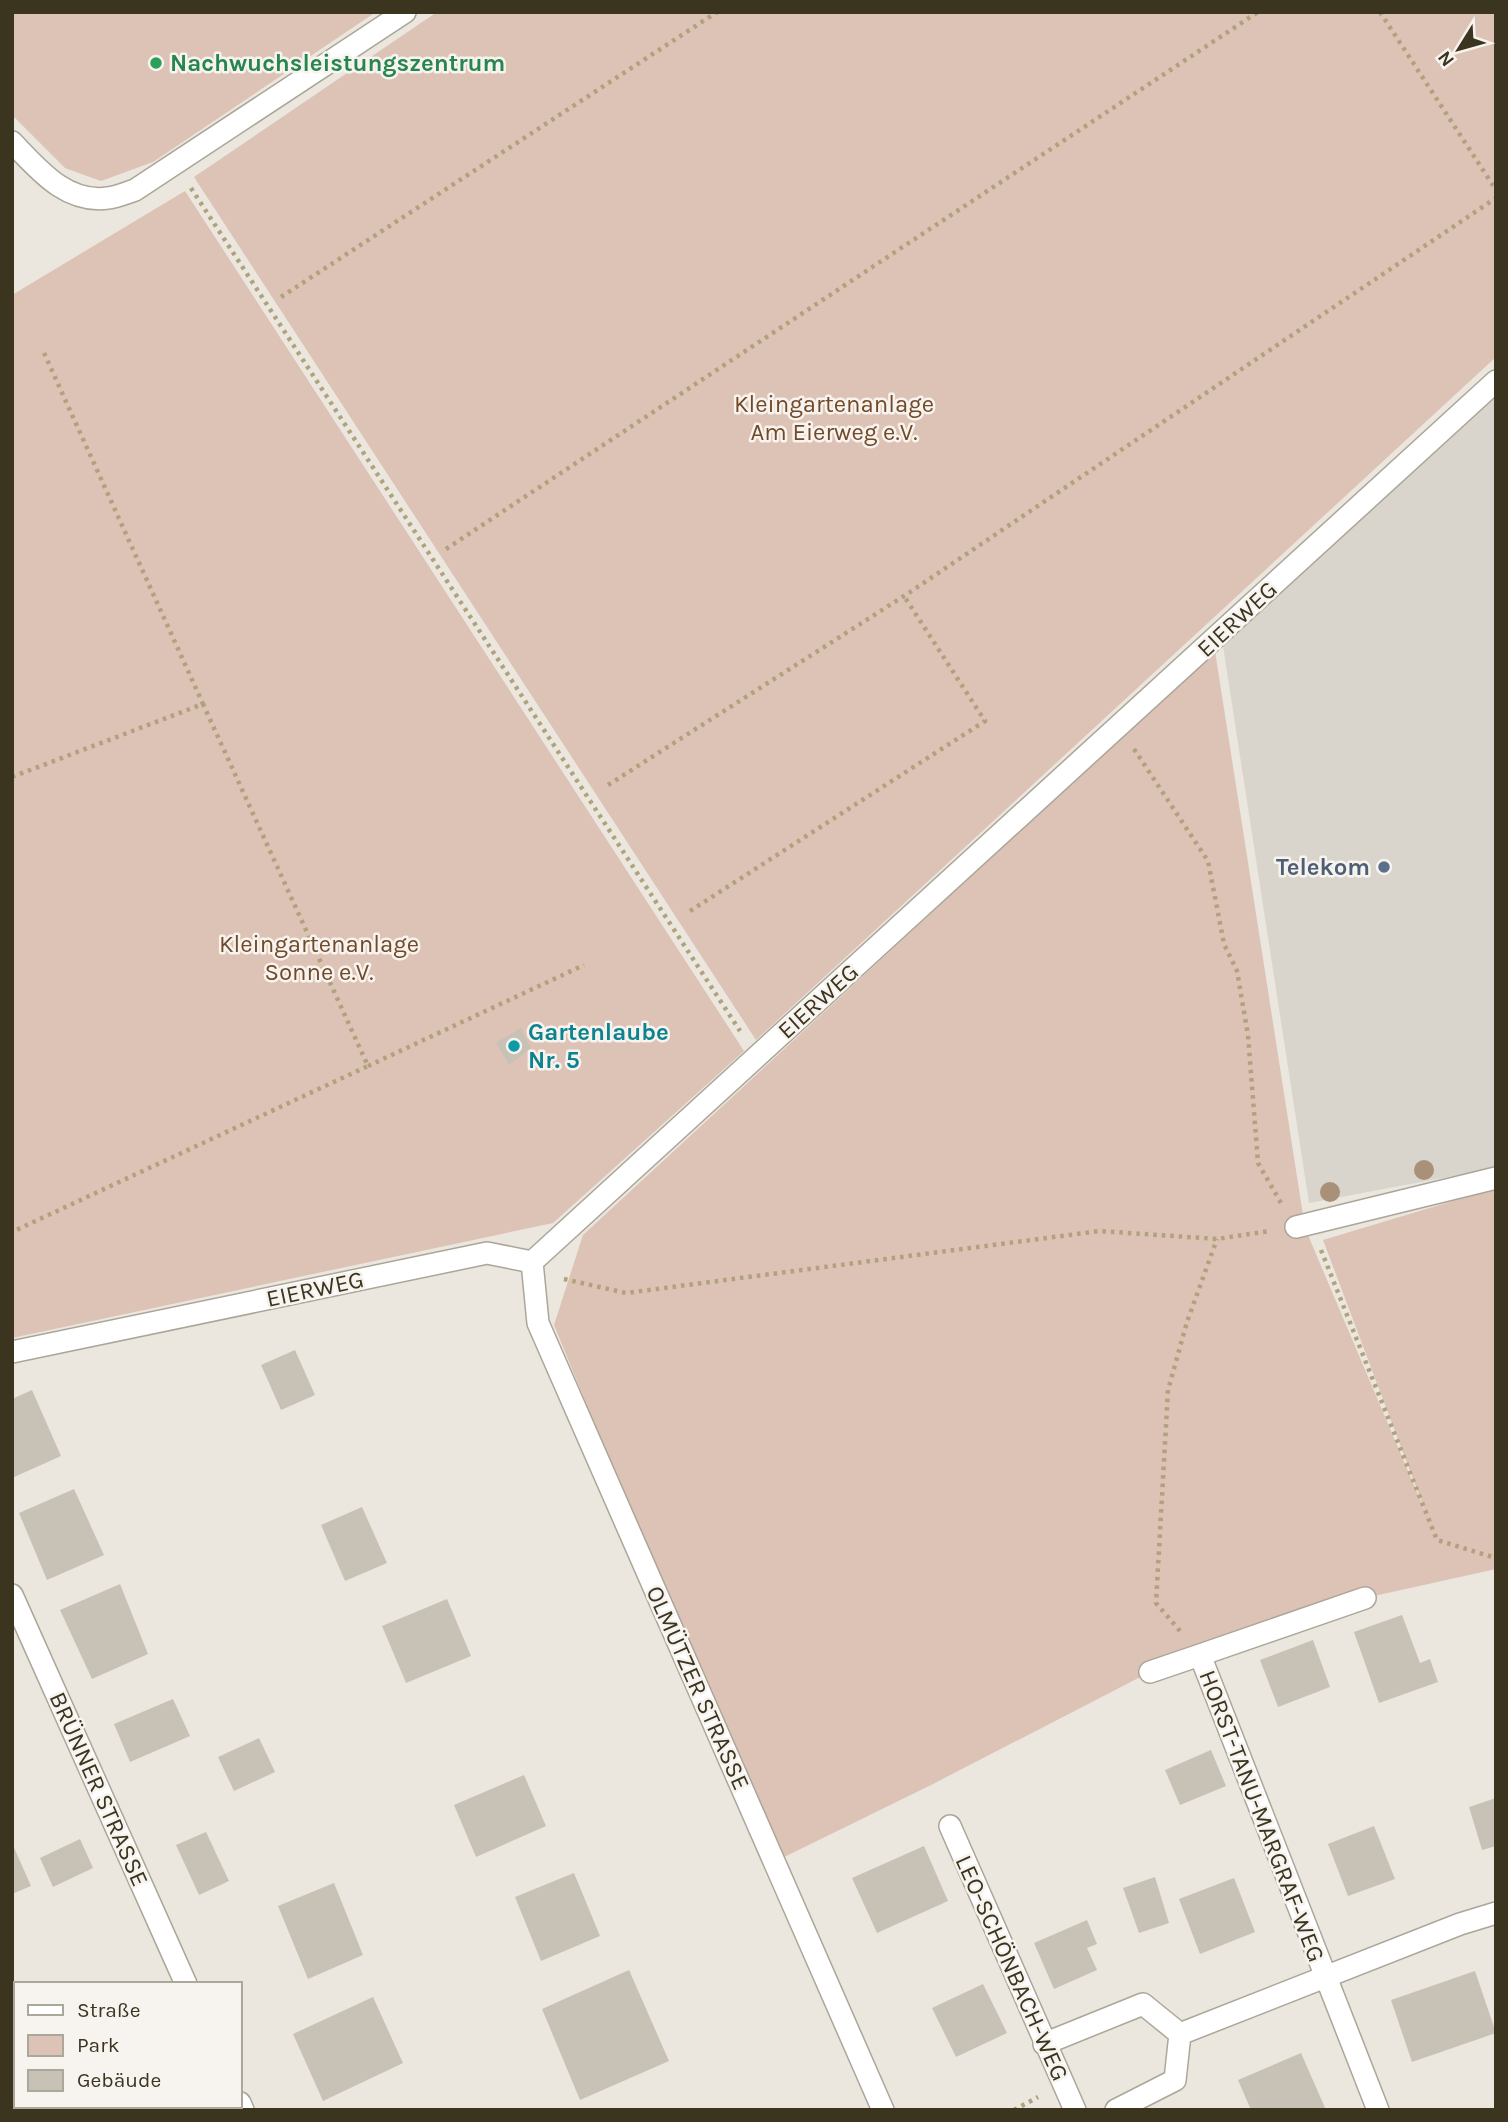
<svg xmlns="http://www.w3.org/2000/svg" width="1508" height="2122" font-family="Karla,sans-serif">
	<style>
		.built { fill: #dad5cc }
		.green { fill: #ddc2b6 }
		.building { fill: #c8c2b6 }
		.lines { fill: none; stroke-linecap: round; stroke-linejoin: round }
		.service-casing { stroke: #aca699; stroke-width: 24 }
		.minor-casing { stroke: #aca699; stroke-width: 24 }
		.path { stroke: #b0a27d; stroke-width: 4.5; stroke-dasharray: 3.5 5; stroke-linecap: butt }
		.service { stroke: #fff; stroke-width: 21 }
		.minor { stroke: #fff; stroke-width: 21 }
		.tree { fill: #a99079 }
		.leisure-dot { fill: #2e9e5b; stroke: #f7f3ef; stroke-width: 2.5 }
		.service-dot { fill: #5c6f8a; stroke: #f7f3ef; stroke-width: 2.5 }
		.culture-dot { fill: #0f9aa8; stroke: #f7f3ef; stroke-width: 2.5 }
		.labels { text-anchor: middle; stroke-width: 5; stroke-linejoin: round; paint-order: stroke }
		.leisure-label { font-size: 24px; font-weight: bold; fill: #27864d; stroke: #f7f3ef; text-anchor: start }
		.park-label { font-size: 24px; fill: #734927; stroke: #f7f3ef }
		.street-label { font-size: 24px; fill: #3b351f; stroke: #f7f3ef }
		.service-label { font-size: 24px; font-weight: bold; fill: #4e5e75; stroke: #f7f3ef; text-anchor: end }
		.culture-label { font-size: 24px; font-weight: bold; fill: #0d838f; stroke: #f7f3ef; text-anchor: start }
	</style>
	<rect width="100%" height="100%" fill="#ebe6de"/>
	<path class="built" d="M1496,394V1168L1309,1203L1223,646Z"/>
	<path class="green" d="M12,12H376L153,162L101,181L65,168L12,115Z
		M437,12H1496V357L756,1040L194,177Z
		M185,191L744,1051L553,1223L12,1338V295Z
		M1215,651L1305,1228L1427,1516L1323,1240L1496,1188V1569L1365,1598L1150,1672L931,1785L774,1862L554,1325L583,1235Z"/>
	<path class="building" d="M521,1028L531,1048L509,1065L496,1043Z
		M295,1350L315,1395L281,1410L261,1365Z
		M32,1390L61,1456L12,1478V1399Z
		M74,1489L104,1555L47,1580L19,1513Z
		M362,1507L387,1563L345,1581L321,1525Z
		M120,1584L148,1654L92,1679L60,1610Z
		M447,1599L471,1656L406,1683L382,1626Z
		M1402,1615L1420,1663L1430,1659L1438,1682L1379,1703L1354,1632Z
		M1313,1640L1330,1687L1278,1707L1260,1660Z
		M173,1699L190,1736L130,1762L114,1724Z
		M259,1738L275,1772L234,1791L218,1757Z
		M1211,1750L1226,1786L1180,1805L1165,1770Z
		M524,1775L546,1826L476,1857L454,1805Z
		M1496,1798V1846L1482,1850L1469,1807Z
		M1374,1826L1395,1879L1348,1896L1328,1844Z
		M206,1832L229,1881L199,1895L176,1845Z
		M80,1839L93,1868L53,1887L40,1858Z
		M12,1843L31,1886L12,1894Z
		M924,1846L948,1901L877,1933L852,1878Z
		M574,1873L600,1936L541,1961L515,1897Z
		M1155,1877L1169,1923L1139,1933L1123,1888Z
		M1234,1878L1255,1932L1200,1954L1179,1899Z
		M334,1883L363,1955L308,1979L278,1906Z
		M1087,1920L1097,1944L1087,1948L1097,1970L1054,1989L1034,1943Z
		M629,1970L669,2061L580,2100L542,2009Z
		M1475,1971L1496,2033L1412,2062L1391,2000Z
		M983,1984L1007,2033L956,2057L932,2008Z
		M373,1997L403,2063L323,2101L293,2034Z
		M1301,2053L1326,2110H1251L1238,2080Z"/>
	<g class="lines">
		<g class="service-casing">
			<path id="service" d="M12,142C38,169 66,204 108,198C117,197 126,193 135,190L405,12
				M12,1352L487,1253L532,1262L1496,381"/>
		</g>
		<g class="minor-casing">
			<path id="minor" d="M1296,1227L1496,1178
				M532,1262L538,1323L883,2110
				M12,1595L186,1984
				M1200,1655L1365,1598
				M1150,1672L1200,1655L1378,2110
				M950,1826L1075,2110
				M1044,2044L1143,2004L1180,2034L1460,1924L1496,1913
				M240,2103L243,2110
				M1116,2110L1175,2080L1180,2034"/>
		</g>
		<path class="path" d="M1380,12L1496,190
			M191,188L740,1031
			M281,297L717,12
			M44,353L203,704
			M446,549L1258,12
			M1134,749L1208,861L1224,944L1237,971L1248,1035L1258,1163L1281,1203
			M12,777L203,704L368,1066L12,1232
			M608,785L904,596L1496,198
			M690,911L985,721L904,596
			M368,1066L584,965
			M1321,1250L1437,1540L1496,1558
			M564,1279L626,1293L1100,1231L1217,1239L1270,1231
			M1180,1631L1156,1603L1168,1390L1187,1322L1217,1239
			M1014,2110L1038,2097"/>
		<use href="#service" class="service"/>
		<use href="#minor" class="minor"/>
	</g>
	<g class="tree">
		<circle cx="1424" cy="1170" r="10"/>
		<circle cx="1330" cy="1192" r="10"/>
	</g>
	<circle class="leisure-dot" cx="156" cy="63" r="7"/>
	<circle class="service-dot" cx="1384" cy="867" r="7"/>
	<circle class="culture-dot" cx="514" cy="1046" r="7"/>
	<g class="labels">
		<g class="leisure-label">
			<text x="170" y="71">Nachwuchsleistungszentrum</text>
		</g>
		<g class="park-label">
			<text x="834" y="412">Kleingartenanlage<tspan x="834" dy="28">Am Eierweg e.V.</tspan></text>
			<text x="319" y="952">Kleingartenanlage<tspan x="319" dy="28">Sonne e.V.</tspan></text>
		</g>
		<g class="street-label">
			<text transform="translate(1237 619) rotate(-43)" y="8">EIERWEG</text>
			<text transform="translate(818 1001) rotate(-42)" y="8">EIERWEG</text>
			<text transform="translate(315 1289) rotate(-12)" y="8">EIERWEG</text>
			<text transform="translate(698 1688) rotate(66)" y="8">OLMÜTZER STRASSE</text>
			<text transform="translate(99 1789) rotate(66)" y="8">BRÜNNER STRASSE</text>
			<text transform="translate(1262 1816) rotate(69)" y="8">HORST-TANU-MARGRAF-WEG</text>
			<text transform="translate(1012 1968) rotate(66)" y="8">LEO-SCHÖNBACH-WEG</text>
		</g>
		<g class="service-label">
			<text x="1370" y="875">Telekom</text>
		</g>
		<g class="culture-label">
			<text x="528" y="1040">Gartenlaube<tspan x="528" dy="28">Nr. 5</tspan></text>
		</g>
	</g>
	<rect width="1508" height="2122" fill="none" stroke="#3b351f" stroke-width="28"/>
	<rect x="14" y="1982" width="228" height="126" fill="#f7f3ef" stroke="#aca79c" stroke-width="2"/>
	<rect x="28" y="2005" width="35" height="10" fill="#ffffff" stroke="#aca79c" stroke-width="2"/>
	<text x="77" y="2017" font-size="21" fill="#3b351f">Straße</text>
	<rect x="28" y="2035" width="35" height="21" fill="#ddc2b6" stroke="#aca79c" stroke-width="2"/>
	<text x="77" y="2052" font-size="21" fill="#3b351f">Park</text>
	<rect x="28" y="2070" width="35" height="21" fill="#c8c2b6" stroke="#aca79c" stroke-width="2"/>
	<text x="77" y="2087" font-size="21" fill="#3b351f">Gebäude</text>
	<g transform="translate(1459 49) rotate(233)" stroke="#f7f3ef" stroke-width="5" paint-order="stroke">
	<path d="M0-5L12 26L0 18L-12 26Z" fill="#3b351f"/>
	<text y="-10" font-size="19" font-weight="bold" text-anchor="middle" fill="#3b351f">N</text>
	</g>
</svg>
